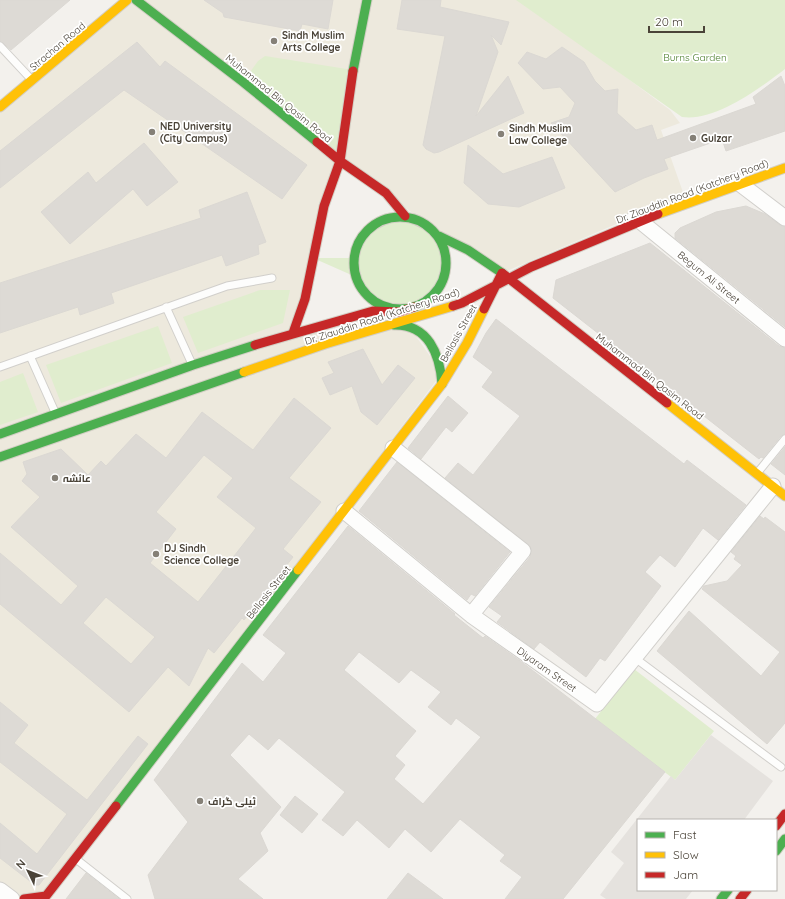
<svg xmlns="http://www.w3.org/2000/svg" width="785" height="899" font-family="Quicksand,Cairo,sans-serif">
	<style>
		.education { fill: #ede9dd }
		.green { fill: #e0edce }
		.parking { fill: #e5e2de }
		.building { fill: #dddad5; stroke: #dbd8d3; fill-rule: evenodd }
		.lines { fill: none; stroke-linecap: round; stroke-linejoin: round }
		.lane-casing { stroke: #d1cfcb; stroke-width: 9 }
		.street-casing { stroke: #d1cfcb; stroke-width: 17 }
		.fast-casing { stroke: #d2cec4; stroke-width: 11 }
		.slow-casing { stroke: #d2cec4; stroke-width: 11 }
		.jam-casing { stroke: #d2cec4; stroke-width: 11 }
		.lane { stroke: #fdfdfc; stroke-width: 7 }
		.street { stroke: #fdfdfc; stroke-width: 15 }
		.fast { stroke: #4caf50; stroke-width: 9 }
		.slow { stroke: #ffc107; stroke-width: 9 }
		.jam { stroke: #c62828; stroke-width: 9 }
		.poi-dot { fill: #858077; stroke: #fff; stroke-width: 1.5 }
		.labels { text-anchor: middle; stroke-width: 3.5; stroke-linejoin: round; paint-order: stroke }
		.poi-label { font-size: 10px; font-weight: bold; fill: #4a4338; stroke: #fff; text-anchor: start }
		.street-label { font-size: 10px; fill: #4a4338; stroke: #fff }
		.park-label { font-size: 10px; fill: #497d2a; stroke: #fff }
	</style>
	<rect width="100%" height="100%" fill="#f3f1ed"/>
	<path class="education" d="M127,0H522L670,110L680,123L661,130L684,195L502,273L433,228L336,157L293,333L408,325L442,373L46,896L10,897L0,890V107Z"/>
	<path class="green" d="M516,0H785V69C760,88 715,122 682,117Z
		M265,56L353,70L336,157L243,82L258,61Z
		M405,216L420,220L433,229L444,247L446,258L445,274L438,288L427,300L414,306H385L372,299L361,287L356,277L313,258H354C359,230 378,217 405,216Z
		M260,290H290L283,323L198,353L183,317Z
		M158,326L172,363L61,403L46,365Z
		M23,373L38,412L0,425V382Z
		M634,669L714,731L675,780L595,719Z"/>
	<path class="parking" d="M711,735L773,781L744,820H638V890H693L686,899H606L600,895L624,863L611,852L671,776L675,780Z"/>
	<path class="building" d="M0,0H70L11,50L0,41Z
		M204,0H333L328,29L302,24L300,31L224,17L223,13Z
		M402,0H441L440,7L509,22L501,45L491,35L498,52L476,116L508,76L524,113L439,152L434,153L426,149L423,145L445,36L397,29Z
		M137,42L160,67L165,61L307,165L282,199L124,90L0,188V151Z
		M562,47L584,62L595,81L605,91L618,89L617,113L636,130L652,125L657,140L756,104L753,97L781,76L785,86V131L726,151L722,139L664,159L668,169L644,178L615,192L551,123L569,117L575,103L560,87L543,89L518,63L527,52L546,59Z
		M144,143L178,182L147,206L133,189L70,244L41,212L88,172L96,183Z
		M468,145L503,174L552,157L565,188L519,207L488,204L464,183Z
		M247,192L266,242L258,245L259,254L226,266L222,255L111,293L114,303L80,315L78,307L0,333V283L201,218L199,210Z
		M746,206L765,214L780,225L785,227V327L675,238V233L680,228L716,212Z
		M650,243L779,346L785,348V434L781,436L763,458L761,457L759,459L553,298L556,280Z
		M496,319L684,464L687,460L746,505L718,540L703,528L675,567L660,555L645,572L661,586L605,661L600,658L586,677L540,642L534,649L497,622L502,616L489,607L530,557L531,548L445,478L458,463L473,475L520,416L482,387L493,372L473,357L486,333Z
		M363,349L382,385L398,365L415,378L377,425L361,412L352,386L330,395L322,378L334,373L328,362Z
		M448,396L468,413L452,432L446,427L421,459L408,448Z
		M294,398L331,428L289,478L321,502L283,549L293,557L244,620L242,618L214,653L208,648L189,686L168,667L129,712L0,604V553L61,605L78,586L11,527L40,497L22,481L27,474L23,462L61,449L88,475L101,461L106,466L136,434L166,458L202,412L253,450ZM204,455L233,478L217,497L256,528L198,602L150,563L176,529L156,512ZM106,597L155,637L131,664L83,623Z
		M785,447V475L771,464Z
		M397,462L510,552L475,596L471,594L467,600L359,511Z
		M760,516L764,519L765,517L785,532V723L767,744L657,651L689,611L761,676L780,652L702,589L704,586L727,581L742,565L734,559L736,556L731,552Z
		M348,526L455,614L454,615L483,638L485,636L523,663L665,772L563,899H505L522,877L500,861L505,855L460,819L431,852L405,829L389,848L357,820L343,836L322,820L345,792L279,738L268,750L249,734L230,755L281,807L260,833L268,851L238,879L263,899H155L148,875L188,822L154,780L242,663L263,682L286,653L263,635ZM359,652L399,683L411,670L441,692L428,707L451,725L456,718L481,737L423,804L394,779L405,765L395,756L416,731L344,670Z
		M0,702L28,725L14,743L87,800L138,736L148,744L39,885H35L0,858V823L37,854L67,814L0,762Z
		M295,796L318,814L302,833L280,815Z
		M86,873L119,899H66Z
		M408,873L443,899H387Z"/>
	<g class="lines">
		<g class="lane-casing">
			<path id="lane" d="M0,46L30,78
				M166,307L192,364
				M30,356L55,412
				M0,367L227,286L272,278
				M758,472L785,439
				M635,658L781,767
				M76,859L127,899"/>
		</g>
		<g class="street-casing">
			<path id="street" d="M735,180L785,218
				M635,217L785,339
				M393,448L523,551L471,615L597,704L773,486
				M344,511L471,615
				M0,890L12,899"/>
		</g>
		<g class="fast-casing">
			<path id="fast" d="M136,0L243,82L317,142
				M353,71L367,0
				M354 263a46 46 0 1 1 92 0a46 46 0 1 1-92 0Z
				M439,236L468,250L502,273
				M394,325C428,324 440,354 442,384
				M0,434L193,365L255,345
				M0,457L244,372
				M116,806L298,570
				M776,851L785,839
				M721,899L728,890"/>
		</g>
		<g class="slow-casing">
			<path id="slow" d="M0,107L127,0
				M658,214L785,168
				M244,372L325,344L453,306
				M667,403L785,496
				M298,570L442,384L467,343L484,309"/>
		</g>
		<g class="jam-casing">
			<path id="jam" d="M317,142L340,161L386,193L405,216
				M453,306L462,303L531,267L658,214
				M484,309L502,273L667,403
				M293,333L305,299L324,206L340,161L353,71
				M255,345L373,311L399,312L414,307
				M776,826L785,814
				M24,899L46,896L116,806
				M740,899L747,890"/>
		</g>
		<use href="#lane" class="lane"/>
		<use href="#street" class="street"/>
		<use href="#fast" class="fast"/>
		<use href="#slow" class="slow"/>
		<use href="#jam" class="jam"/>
	</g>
	<g class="poi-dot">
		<circle cx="274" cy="41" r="4"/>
		<circle cx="152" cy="132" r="4"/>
		<circle cx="501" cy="134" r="4"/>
		<circle cx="693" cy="138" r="4"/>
		<circle cx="55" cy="478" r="4"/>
		<circle cx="156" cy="554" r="4"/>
		<circle cx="200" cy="801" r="4"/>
	</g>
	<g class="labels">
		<g class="poi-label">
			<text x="282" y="39">Sindh Muslim<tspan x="282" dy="12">Arts College</tspan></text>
			<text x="160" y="130">NED University<tspan x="160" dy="12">(City Campus)</tspan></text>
			<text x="509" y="132">Sindh Muslim<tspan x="509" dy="12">Law College</tspan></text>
			<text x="701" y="142">Gulzar</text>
			<text x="63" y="482">عائشہ</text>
			<text x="164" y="552">DJ Sindh<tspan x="164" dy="12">Science College</tspan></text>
			<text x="208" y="805">ٹیلی گراف</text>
		</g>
		<g class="street-label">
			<text transform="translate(57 46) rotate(-40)" y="4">Strachan Road</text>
			<text transform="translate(279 98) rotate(39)" y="4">Muhammad Bin Qasim Road</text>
			<text transform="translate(692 191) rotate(-21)" y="4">Dr. Ziauddin Road (Katchery Road)</text>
			<text transform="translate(709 277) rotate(39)" y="4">Begum Ali Street</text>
			<text transform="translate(382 316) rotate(-18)" y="4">Dr. Ziauddin Road (Katchery Road)</text>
			<text transform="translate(458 333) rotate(-61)" y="4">Bellasis Street</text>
			<text transform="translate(650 376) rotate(38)" y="4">Muhammad Bin Qasim Road</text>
			<text transform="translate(268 592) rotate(-52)" y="4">Bellasis Street</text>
			<text transform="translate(547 669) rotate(35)" y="4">Diyaram Street</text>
		</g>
		<g class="park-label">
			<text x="695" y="61">Burns Garden</text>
		</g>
	</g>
	<rect x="637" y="819" width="140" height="72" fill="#ffffff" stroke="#b7b4af"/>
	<rect x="645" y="832" width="20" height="6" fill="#4caf50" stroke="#b7b4af"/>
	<text x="673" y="839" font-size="12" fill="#4a4338">Fast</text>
	<rect x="645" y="852" width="20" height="6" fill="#ffc107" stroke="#b7b4af"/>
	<text x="673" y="859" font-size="12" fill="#4a4338">Slow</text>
	<rect x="645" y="872" width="20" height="6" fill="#c62828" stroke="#b7b4af"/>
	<text x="673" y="879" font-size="12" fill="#4a4338">Jam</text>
	<g transform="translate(28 871) rotate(313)" stroke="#ffffff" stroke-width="3" paint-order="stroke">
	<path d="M0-3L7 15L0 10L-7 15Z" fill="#4a4338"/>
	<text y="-6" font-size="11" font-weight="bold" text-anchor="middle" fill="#4a4338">N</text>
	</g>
	<path d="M649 26v6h55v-6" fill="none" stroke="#4a4338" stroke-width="2"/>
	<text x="655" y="26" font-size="12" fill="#4a4338" stroke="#ffffff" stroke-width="3" paint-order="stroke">20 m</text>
</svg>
